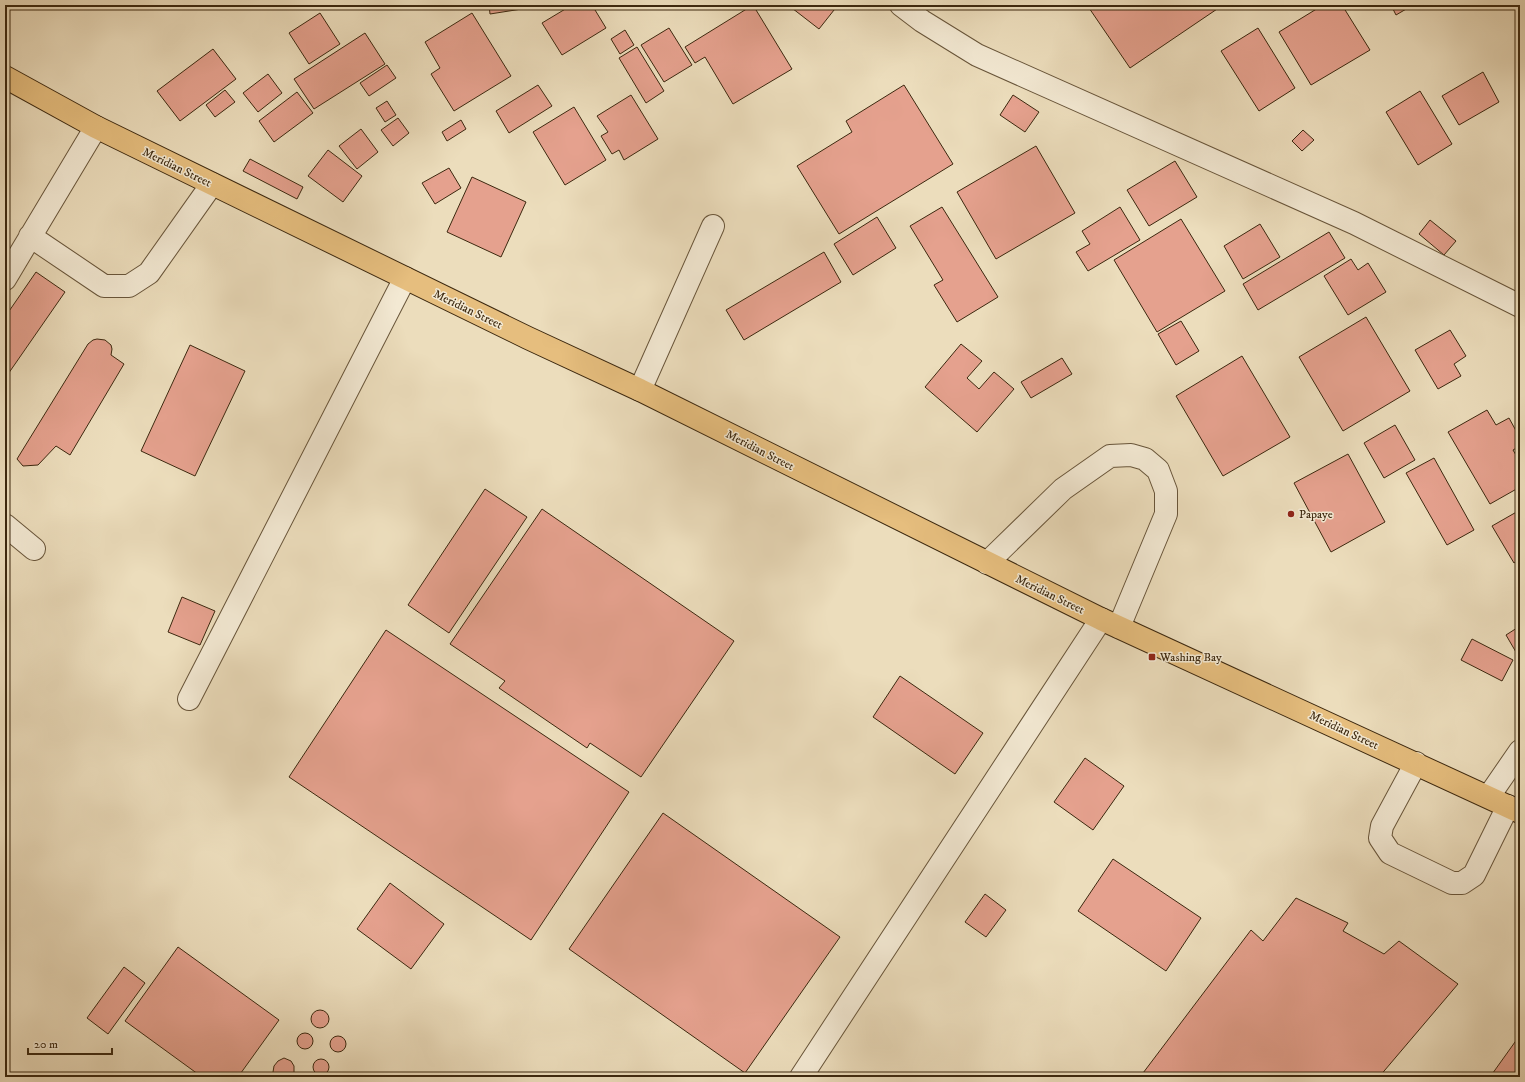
<svg xmlns="http://www.w3.org/2000/svg" width="1525" height="1082" font-family="'IM FELL DW Pica',serif">
	<style>
		.building { fill: #e5a18e; stroke: #3c280f }
		.lines { fill: none; stroke-linecap: round; stroke-linejoin: round }
		.minor-casing { stroke: #68553a; stroke-width: 24 }
		.major-casing { stroke: #3c280f; stroke-width: 24 }
		.minor { stroke: #f3e9d3; stroke-width: 22 }
		.major { stroke: #e6be7e; stroke-width: 22 }
		.poi-dot { fill: #8f2418; stroke: #f3e9d3; stroke-width: 1.5 }
		.labels { text-anchor: middle; stroke-width: 3; stroke-linejoin: round; paint-order: stroke }
		.street-label { font-size: 12px; fill: #3c280f; stroke: #f3e9d3 }
		.poi-label { font-size: 12px; fill: #3c280f; stroke: #f3e9d3; text-anchor: start }
	</style>
	<rect width="100%" height="100%" fill="#ecddbc"/>
	<filter id="stains"><feTurbulence type="fractalNoise" baseFrequency=".005" numOctaves="4"/><feColorMatrix values="0 0 0 0 .2 0 0 0 0 .09 0 0 0 0 .02 0 0 0 .5 -.17"/></filter>
	<radialGradient id="worn" r=".72"><stop offset=".6" stop-color="#630" stop-opacity="0"/><stop offset="1" stop-color="#630" stop-opacity=".3"/></radialGradient>
	<path class="building" d="M489,5H547L490,14Z
		M572,5H592L606,28L562,55L542,23Z
		M753,5L792,69L733,104L705,57L695,63L685,47Z
		M788,5H838L819,29Z
		M1087,5H1223L1130,68Z
		M1323,5H1342L1370,50L1311,85L1279,32Z
		M1391,5H1413L1396,15Z
		M320,13L340,44L309,64L289,33Z
		M472,13L511,76L454,111L431,74L440,68L425,42Z
		M1520,21V30L1516,23Z
		M669,28L692,65L664,82L641,45Z
		M1258,28L1295,88L1259,111L1221,51Z
		M625,30L634,45L620,54L611,39Z
		M365,33L385,64L314,109L294,79Z
		M637,47L664,91L646,103L619,58Z
		M213,49L236,79L180,121L157,91Z
		M387,65L396,78L369,96L360,83Z
		M1483,72L1499,102L1459,125L1442,96Z
		M268,74L282,93L258,112L243,93Z
		M538,85L552,106L509,133L496,111Z
		M904,85L953,164L839,234L797,166L852,132L846,121Z
		M225,90L235,102L215,117L206,105Z
		M1420,91L1452,144L1418,165L1386,112Z
		M297,92L313,113L274,142L259,121Z
		M631,95L658,139L624,160L619,150L612,154L601,136L608,132L597,116Z
		M1013,95L1039,112L1025,132L1000,115Z
		M387,101L396,115L385,122L376,108Z
		M574,107L606,160L565,185L533,132Z
		M398,118L409,133L393,146L381,130Z
		M461,120L466,129L447,141L442,132Z
		M361,129L378,152L357,169L339,146Z
		M1303,130L1314,140L1302,151L1292,141Z
		M1036,146L1075,213L996,259L957,192Z
		M328,150L362,176L343,202L308,176Z
		M250,159L303,187L297,199L243,171Z
		M1175,161L1197,197L1149,226L1127,190Z
		M449,168L461,188L435,204L422,183Z
		M472,177L526,202L501,257L447,232Z
		M942,207L998,297L957,322L934,285L943,280L910,226Z
		M1120,207L1140,240L1088,271L1076,252L1090,244L1082,231Z
		M877,217L896,248L853,275L834,244Z
		M1181,219L1225,291L1157,332L1114,260Z
		M1430,220L1456,241L1444,255L1419,234Z
		M1260,224L1280,257L1243,279L1224,246Z
		M1329,232L1345,258L1258,310L1243,284Z
		M824,252L841,282L744,340L726,310Z
		M1351,259L1358,270L1368,263L1386,292L1348,315L1324,276Z
		M36,272L65,292L6,377L5,376V317Z
		M1366,317L1410,391L1343,431L1299,357Z
		M1181,321L1199,351L1176,365L1158,334Z
		M1450,330L1466,356L1454,364L1461,376L1438,389L1415,350Z
		M97,339L105,340L111,345L112,349L111,355L124,364L70,455L56,446L38,465L23,466L17,459L88,344L93,340Z
		M961,344L982,361L967,378L979,389L994,372L1014,389L977,432L925,387Z
		M190,345L245,371L195,476L141,451Z
		M1242,356L1290,437L1223,476L1176,396Z
		M1062,358L1072,374L1031,398L1021,382Z
		M1487,410L1496,425L1509,418L1520,438V446L1513,450L1520,462V487L1490,504L1448,432Z
		M1395,425L1415,460L1384,478L1364,443Z
		M1348,454L1385,522L1331,552L1294,483Z
		M1434,458L1474,530L1447,545L1406,473Z
		M485,489L527,517L449,633L408,605Z
		M542,509L734,641L641,777L590,743L587,748L499,688L505,681L450,644Z
		M1520,510V559L1514,563L1492,526Z
		M182,597L215,611L200,645L168,632Z
		M1520,626V659L1506,635Z
		M386,630L629,792L531,940L289,777Z
		M1472,639L1513,660L1502,681L1461,660Z
		M900,676L983,733L955,774L873,717Z
		M1085,758L1124,786L1093,830L1054,802Z
		M663,813L840,937L745,1073L569,949Z
		M1113,859L1201,918L1166,971L1078,911Z
		M390,883L444,924L411,969L357,929Z
		M985,894L1006,910L986,937L965,922Z
		M1296,898L1348,923L1343,931L1384,954L1399,941L1458,984L1379,1077L1369,1076L1368,1077H1140L1251,930L1263,941Z
		M178,947L279,1020L238,1077H202L125,1021Z
		M124,967L145,983L108,1034L87,1018Z
		M311 1019a9 9 0 1 1 18 0a9 9 0 1 1-18 0Z
		M297 1041a8 8 0 1 1 16 0a8 8 0 1 1-16 0Z
		M1520,1035V1077H1490Z
		M330 1044a8 8 0 1 1 16 0a8 8 0 1 1-16 0Z
		M284,1058L291,1061L294,1066V1073L291,1077H277L273,1072L274,1066L278,1061Z
		M313 1067a8 8 0 1 1 16 0a8 8 0 1 1-16 0Z"/>
	<g class="lines">
		<g class="minor-casing">
			<path id="minor" d="M901,5L922,21L977,55L1354,223L1520,306
				M30,236L104,286H129L149,273L212,184
				M5,279L96,127
				M640,390L713,226
				M5,525L34,549
				M987,563L1063,489L1110,456L1131,455L1145,459L1158,470L1166,491V514L1119,627
				M189,699L405,278
				M1416,763L1382,826L1380,838L1390,853L1452,883H1462L1474,875L1508,806
				M1489,796L1520,751
				M801,1077L1101,619"/>
		</g>
		<g class="major-casing">
			<path id="major" d="M5,77L96,127L528,338L640,390L1101,619L1520,812"/>
		</g>
		<use href="#minor" class="minor"/>
		<use href="#major" class="major"/>
	</g>
	<g class="poi-dot">
		<circle cx="1291" cy="514" r="4"/>
		<rect x="1148" y="653" width="8" height="8" rx="2"/>
	</g>
	<g class="labels">
		<g class="street-label">
			<text transform="translate(177 167) rotate(26)" y="4">Meridian Street</text>
			<text transform="translate(468 309) rotate(26)" y="4">Meridian Street</text>
			<text transform="translate(760 450) rotate(27)" y="4">Meridian Street</text>
			<text transform="translate(1050 594) rotate(26)" y="4">Meridian Street</text>
			<text transform="translate(1344 730) rotate(25)" y="4">Meridian Street</text>
		</g>
		<g class="poi-label">
			<text x="1299" y="518">Papaye</text>
			<text x="1160" y="661">Washing Bay</text>
		</g>
	</g>
	<rect width="1525" height="1082" fill="none" stroke="#ecddbc" stroke-width="20"/>
	<rect x="6" y="6" width="1513" height="1070" fill="none" stroke="#3c280f" stroke-width="2"/>
	<rect x="10" y="10" width="1505" height="1062" fill="none" stroke="#3c280f"/>
	<path d="M28 1048v6h84v-6" fill="none" stroke="#3c280f" stroke-width="2"/>
	<text x="34" y="1048" font-size="12" fill="#3c280f" stroke="#f3e9d3" stroke-width="3" paint-order="stroke">20 m</text>
	<rect width="100%" height="100%" filter="url(#stains)"/>
	<rect width="100%" height="100%" fill="url(#worn)"/>
</svg>
